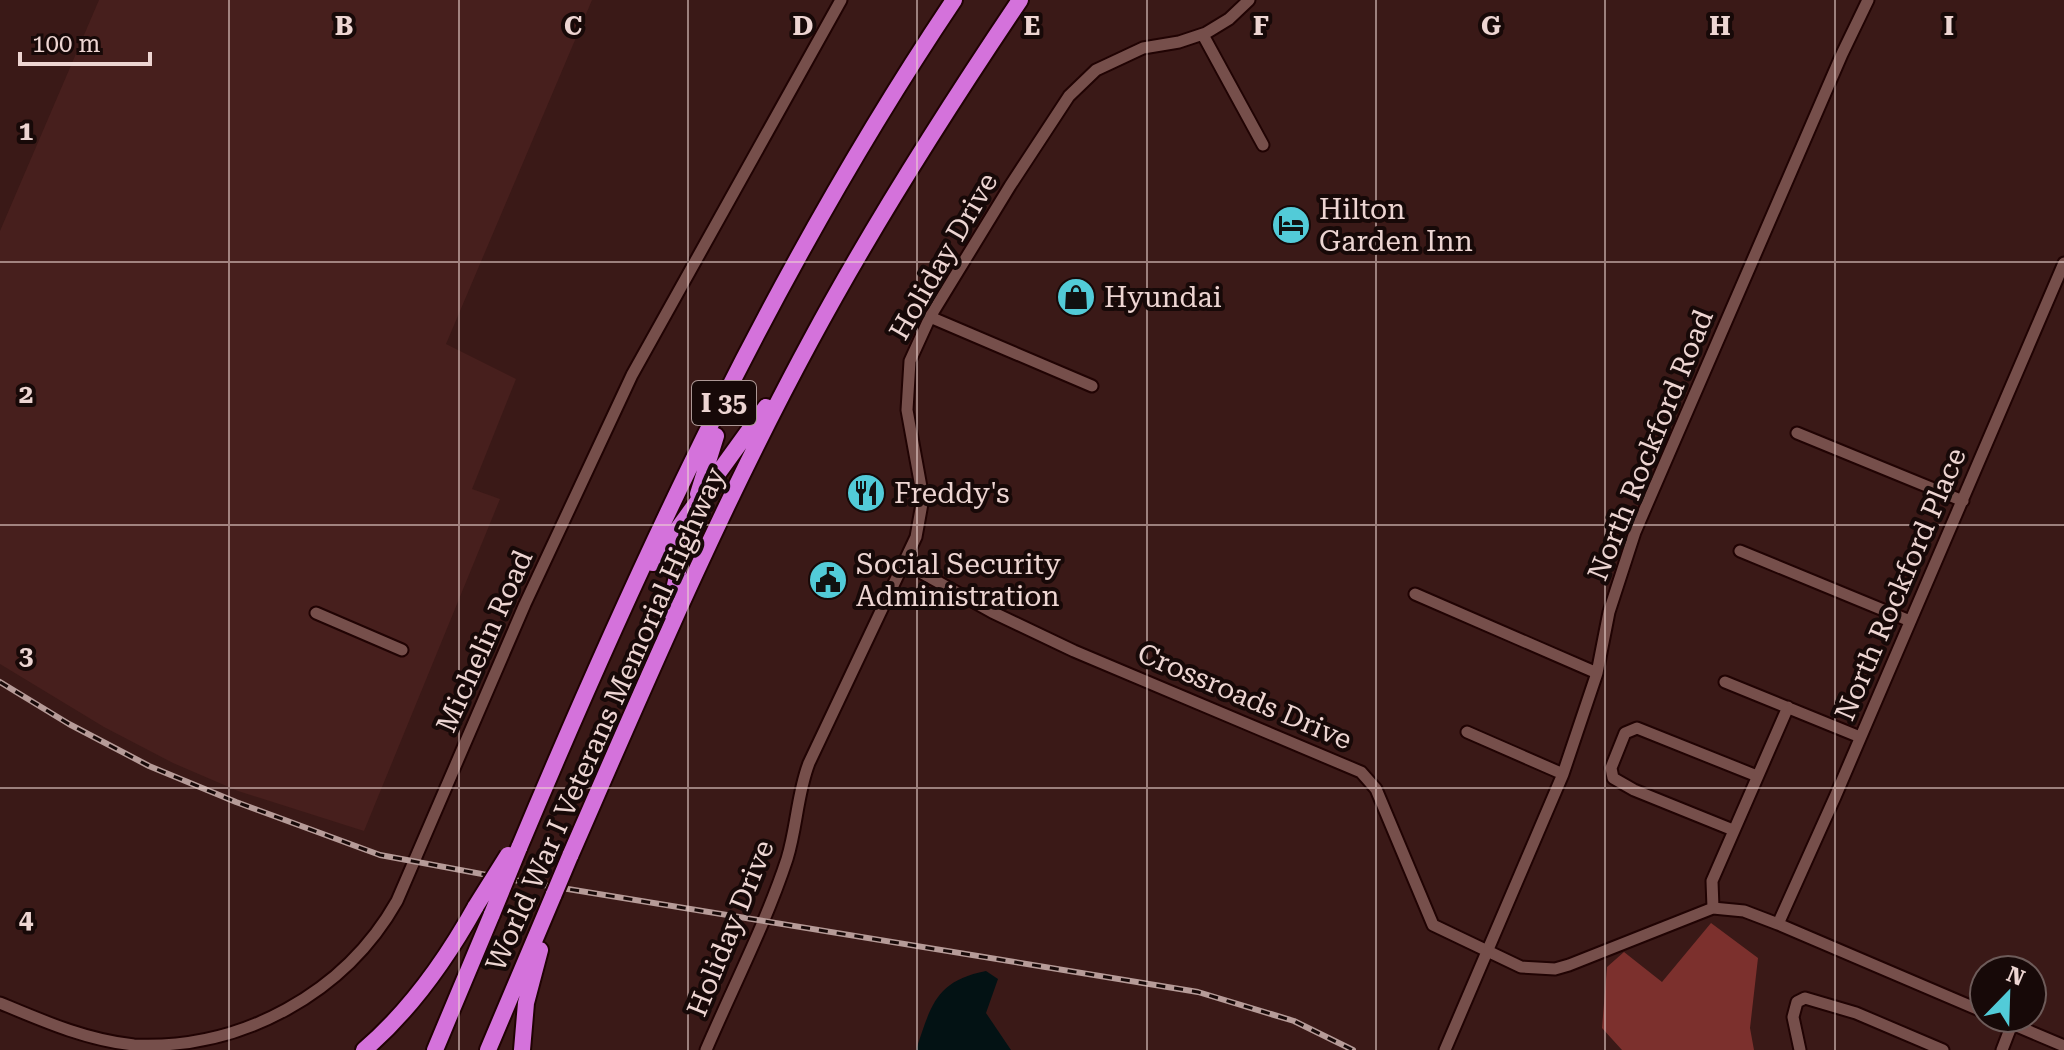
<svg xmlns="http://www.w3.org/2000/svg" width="2064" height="1050" font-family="'Roboto Serif',serif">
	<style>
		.built { fill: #471f1d }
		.green { fill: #7c302d }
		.water { fill: #031214 }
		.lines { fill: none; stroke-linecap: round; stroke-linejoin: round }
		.minor-casing { stroke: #200303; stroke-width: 15 }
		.highway-casing { stroke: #200303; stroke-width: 20 }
		.minor { stroke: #764f4b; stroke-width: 11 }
		.highway { stroke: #d472db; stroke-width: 16 }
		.rail-casing { stroke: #b69b98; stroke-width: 6 }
		.rail { stroke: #170908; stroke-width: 3; stroke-dasharray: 9; stroke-linecap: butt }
		.highway-bridge-casing { stroke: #200303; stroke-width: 20; stroke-linecap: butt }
		.highway-bridge { stroke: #d472db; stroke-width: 16 }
		.grid { fill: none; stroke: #edd5d2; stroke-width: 2; stroke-opacity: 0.55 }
		.labels { text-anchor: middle; stroke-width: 8; stroke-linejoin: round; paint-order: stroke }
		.shield { fill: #170908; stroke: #ad9895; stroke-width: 2 }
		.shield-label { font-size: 26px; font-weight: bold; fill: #edd5d2 }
		.poi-label { font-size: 28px; fill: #edd5d2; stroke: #170908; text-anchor: start }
		.street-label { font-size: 28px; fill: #edd5d2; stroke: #170908 }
		.grid-label { font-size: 26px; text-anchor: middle; font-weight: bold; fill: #edd5d2; stroke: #170908; stroke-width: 8; stroke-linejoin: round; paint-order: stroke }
	</style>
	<rect width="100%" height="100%" fill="#3a1917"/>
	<path class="built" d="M99,0H592L446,344L516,379L472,489L500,499L364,831L238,791L173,763L104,727L0,664V231Z"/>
	<path class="green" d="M1711,923L1758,958L1750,1028L1754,1050H1622L1602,1028L1607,967L1624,952L1662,982Z"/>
	<path class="water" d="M986,971L998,979L986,1013L1011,1050H916C931,1006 935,981 986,971Z"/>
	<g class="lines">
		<g class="minor-casing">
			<path id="minor" d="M1203,35L1263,145
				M930,317L1092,386
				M1797,433L1963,501
				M1740,551L1910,621
				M904,563L992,612L1074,651L1361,772L1376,789L1433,925L1521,967L1555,969L1569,965L1713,908L1744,911L1778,924L1984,1012
				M1415,594L1597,673
				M316,613L402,650
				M1725,682L1860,737
				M1467,732L1563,774
				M1733,830L1634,790L1613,778L1611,768L1625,733L1637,728L1757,776
				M1713,908L1712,881L1788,707
				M1778,924L1835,797L2064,263
				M0,1003C43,1021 86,1040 134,1045C242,1050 345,993 397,901L525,604L632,375L841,0
				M1998,1018L2064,1046
				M706,1050C733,987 766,923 787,859C797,827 797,794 809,763L916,537L923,498L907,410L910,361L930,317L1010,186L1069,96L1096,70L1143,48L1179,42L1206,33L1229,19L1249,0
				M1445,1050L1563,774L1597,673L1609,612L1635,532L1842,54L1868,0
				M1800,1050L1793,1017L1797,1002L1805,998L1856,1013L1943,1050
				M2002,1050L2012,1024"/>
		</g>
		<g class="highway-casing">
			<path id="highway" d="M698,494L716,436
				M653,563L766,407
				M669,611L691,516
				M519,848C642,555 777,264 954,0
				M570,856C646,682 720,508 811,340C874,223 946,110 1020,0
				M364,1050C411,1010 446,960 476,906
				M435,1050L492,914
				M488,1050L554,894
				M522,1050L526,1003L540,950"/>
		</g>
		<use href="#minor" class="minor"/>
		<use href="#highway" class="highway"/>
		<g class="rail-casing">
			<path id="rail" d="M0,682L69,724L149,766L236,802L380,855L525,882L1198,992L1294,1021L1353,1050"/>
		</g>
		<use href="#rail" class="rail"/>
		<g class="highway-bridge-casing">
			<path id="highway-bridge" d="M554,894L570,856
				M476,906L508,855
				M492,914L519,848"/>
		</g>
		<use href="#highway-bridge" class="highway-bridge"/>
	</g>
	<path class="grid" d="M229,0V1050M459,0V1050M688,0V1050M917,0V1050M1147,0V1050M1376,0V1050M1605,0V1050M1835,0V1050M0,262H2064M0,525H2064M0,788H2064"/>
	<defs>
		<g id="hotel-disc" transform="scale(2)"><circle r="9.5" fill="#52cbd8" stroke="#170908"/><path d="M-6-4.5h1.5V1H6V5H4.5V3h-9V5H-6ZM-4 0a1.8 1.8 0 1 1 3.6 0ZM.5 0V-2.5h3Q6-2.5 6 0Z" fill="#111"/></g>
		<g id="shop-disc" transform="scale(2)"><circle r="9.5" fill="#52cbd8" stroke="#170908"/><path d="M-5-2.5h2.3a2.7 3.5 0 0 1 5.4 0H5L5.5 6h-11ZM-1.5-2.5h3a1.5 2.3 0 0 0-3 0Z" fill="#111"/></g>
		<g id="restaurant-disc" transform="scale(2)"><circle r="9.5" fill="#52cbd8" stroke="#170908"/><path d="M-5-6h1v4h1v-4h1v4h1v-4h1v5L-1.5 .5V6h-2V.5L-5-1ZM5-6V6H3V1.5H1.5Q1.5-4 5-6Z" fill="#111"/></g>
		<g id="civic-disc" transform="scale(2)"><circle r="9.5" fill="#52cbd8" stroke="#170908"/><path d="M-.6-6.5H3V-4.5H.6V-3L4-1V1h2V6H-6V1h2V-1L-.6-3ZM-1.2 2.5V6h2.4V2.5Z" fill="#111"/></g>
	</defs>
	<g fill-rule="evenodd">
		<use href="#hotel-disc" x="1291" y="225"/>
		<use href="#shop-disc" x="1076" y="297"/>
		<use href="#restaurant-disc" x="866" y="493"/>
		<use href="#civic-disc" x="828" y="580"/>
	</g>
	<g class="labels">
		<rect class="shield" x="692" y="381" width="64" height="44" rx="6"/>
		<g class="shield-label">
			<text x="724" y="412">I 35</text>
		</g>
		<g class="poi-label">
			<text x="1319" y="219">Hilton<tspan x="1319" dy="32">Garden Inn</tspan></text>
			<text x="1104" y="307">Hyundai</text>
			<text x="894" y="503">Freddy's</text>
			<text x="856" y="574">Social Security<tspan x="856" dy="32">Administration</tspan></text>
		</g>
		<g class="street-label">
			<text transform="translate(943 256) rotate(-60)" y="10">Holiday Drive</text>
			<text transform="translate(1650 445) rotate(-68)" y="10">North Rockford Road</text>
			<text transform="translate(1900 584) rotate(-67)" y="10">North Rockford Place</text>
			<text transform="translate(484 641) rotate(-66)" y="10">Michelin Road</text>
			<text transform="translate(1245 696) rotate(23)" y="10">Crossroads Drive</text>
			<text transform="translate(605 719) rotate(-66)" y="10">World War I Veterans Memorial Highway</text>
			<text transform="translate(730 928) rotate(-68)" y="10">Holiday Drive</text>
		</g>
	</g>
	<g class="grid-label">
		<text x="344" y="35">B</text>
		<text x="573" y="35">C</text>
		<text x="803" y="35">D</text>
		<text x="1032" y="35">E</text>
		<text x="1261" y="35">F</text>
		<text x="1491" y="35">G</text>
		<text x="1720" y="35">H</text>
		<text x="1949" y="35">I</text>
		<text x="26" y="140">1</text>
		<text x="26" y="403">2</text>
		<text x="26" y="665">3</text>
		<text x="26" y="928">4</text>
	</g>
	<g transform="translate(2008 994) rotate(23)"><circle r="38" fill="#170908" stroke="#6d5b59" stroke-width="2"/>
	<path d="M0-6L14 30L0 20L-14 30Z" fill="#52cbd8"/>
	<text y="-12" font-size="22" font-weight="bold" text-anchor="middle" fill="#edd5d2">N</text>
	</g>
	<path d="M20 52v12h130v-12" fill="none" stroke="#edd5d2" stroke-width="4"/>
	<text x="32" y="52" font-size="24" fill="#edd5d2" stroke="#170908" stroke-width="6" paint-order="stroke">100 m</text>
</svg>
